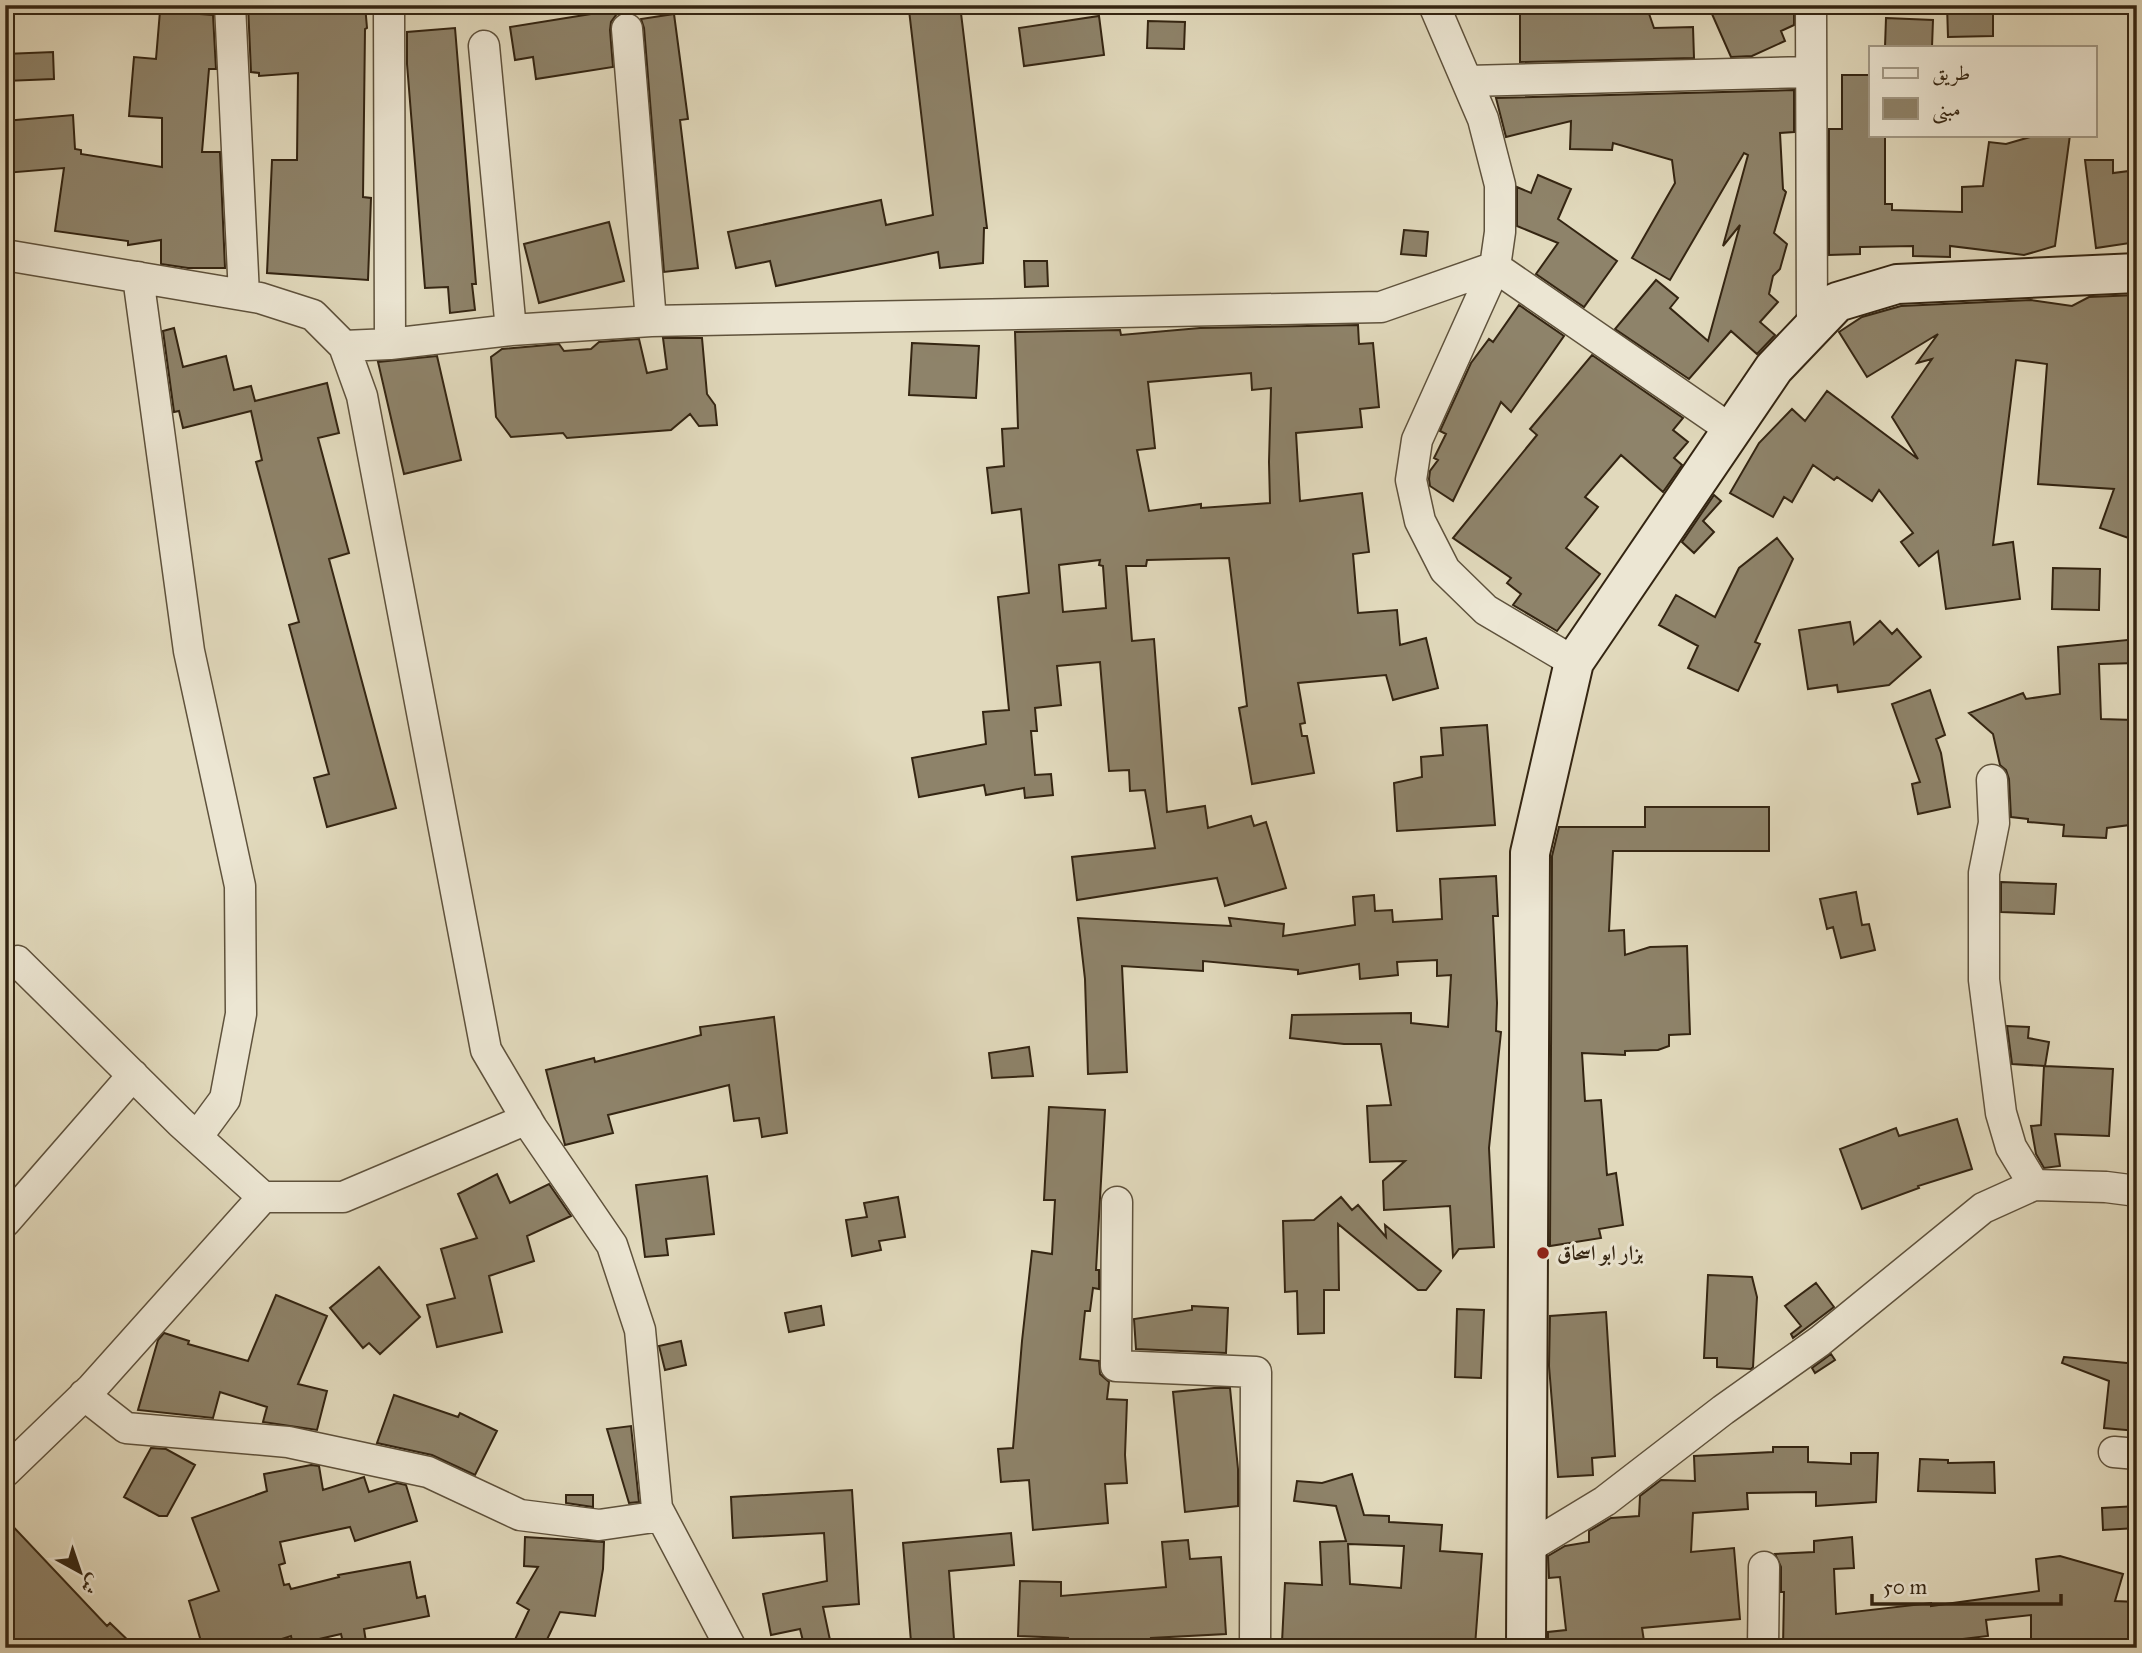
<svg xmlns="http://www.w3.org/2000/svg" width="2142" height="1653" font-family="'IM FELL Great Primer',Amiri,serif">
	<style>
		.building { fill: #8e836a; stroke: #342512; stroke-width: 2; fill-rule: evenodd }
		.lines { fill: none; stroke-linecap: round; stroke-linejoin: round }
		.street-casing { stroke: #5f523c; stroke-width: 33 }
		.secondary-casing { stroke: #342512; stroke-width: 42 }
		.street { stroke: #ece6d3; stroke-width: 30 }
		.secondary { stroke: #ece6d3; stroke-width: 38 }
		.poi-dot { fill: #8f2418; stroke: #ece6d3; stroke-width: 2.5 }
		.labels { text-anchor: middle; stroke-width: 6; stroke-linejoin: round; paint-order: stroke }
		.poi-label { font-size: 21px; font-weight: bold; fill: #342512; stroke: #ece6d3; text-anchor: start }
	</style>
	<rect width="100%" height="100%" fill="#e1d9bc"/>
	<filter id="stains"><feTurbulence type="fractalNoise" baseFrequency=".00286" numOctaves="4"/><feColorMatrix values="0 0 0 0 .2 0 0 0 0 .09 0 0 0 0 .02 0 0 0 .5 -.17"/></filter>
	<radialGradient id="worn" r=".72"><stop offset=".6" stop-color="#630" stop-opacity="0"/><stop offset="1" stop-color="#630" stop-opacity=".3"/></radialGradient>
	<path class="building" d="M248,5H365L367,28L365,29L363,197L371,198L368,280L267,273L272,160H297L298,73L259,76V73L251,72Z
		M945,5H960L987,228H984L983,263L940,268L938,252L776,286L770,261L736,268L728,232L881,200L886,225L933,215L909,10Z
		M1520,5H1646L1654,28L1693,27L1694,58L1520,62Z
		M1708,5H1790L1794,13V25L1781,31L1785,41L1752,56L1731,57Z
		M1947,5H1993V36L1948,37Z
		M616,10V15L611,22L610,30L613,67L536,79L533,57L515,60L510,27Z
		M160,11L213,15L216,69H209L202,152H220L225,268H188L161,264V240L128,245V241L55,231L64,168L5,173V121L73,115L75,149L81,150V154L162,167V118L129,116L134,57L156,59Z
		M674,14L688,119L680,120L698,268L664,272L644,28L641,19Z
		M1099,16L1104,55L1024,66L1019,28Z
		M1886,18L1933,20L1932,47H1885Z
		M1148,21L1185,22L1184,49L1147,48Z
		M455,28L476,284H472L475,310L450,313L448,287L425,288L407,64V32Z
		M53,52L54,79L5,81V54Z
		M1842,75H1871V135H1885V204H1892V210L1962,212V187L1983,186L1989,142L2006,144L2037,135H2070L2055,246L2024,255L1950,246V257L1913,256V246L1860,247V254L1829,255V129H1842Z
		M1794,90V132L1780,133L1783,189L1786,192L1774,233L1787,244L1780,269L1773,276L1769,294L1778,302L1760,322L1775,335L1757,354L1731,331L1689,379L1615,329L1656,280L1678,298L1670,308L1708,341L1740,225L1723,246L1748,155L1744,153L1670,280L1632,258L1675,183L1672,160L1613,143L1612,150L1570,149L1571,121L1506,137L1496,98Z
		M2085,160H2113V173L2137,170V242L2096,248Z
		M1538,175L1571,189L1558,219L1617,261L1584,307L1536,274L1558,243L1517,226V187L1531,193Z
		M609,222L624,281L539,303L524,244Z
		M1404,230L1428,232L1426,256L1401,254Z
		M1024,261H1047L1048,286L1025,287Z
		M2137,295V541L2100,528L2114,489L2038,484L2047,364L2016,360L1993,545L2013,542L2020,599L1946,609L1938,551L1919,566L1901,542L1913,533L1879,490L1872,501L1837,477L1834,480L1813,465L1792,502L1784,497L1773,517L1730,493L1759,443L1792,409L1805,421L1827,391L1918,459L1892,417L1932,359L1917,363L1938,334L1867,377L1839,332L1862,317L1901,306L2031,300L2072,306L2089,297Z
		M1519,305L1564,336L1511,412L1501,402L1453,501L1430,486L1429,479L1430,471L1438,460L1434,458L1446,434L1440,431L1471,363L1489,339L1493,342Z
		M1358,325L1359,344L1373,343L1379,407L1360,409L1362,427L1296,433L1300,501L1362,493L1369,552L1353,554L1358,613L1397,610L1400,645L1426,638L1438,688L1393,700L1386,675L1298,683L1305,723L1300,724L1302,736H1307L1314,773L1252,784L1239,708L1247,706L1229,558L1147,560L1146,566H1126L1132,641L1154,639L1167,812L1205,806L1208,828L1251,816L1254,826L1266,822L1286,888L1225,906L1217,878L1077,900L1072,857L1155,848L1145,790L1130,791L1129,770L1109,771L1100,662L1057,666L1061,705L1035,708L1037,731H1031L1035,775L1051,774L1053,795L1025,798L1024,788L986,795L984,785L919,797L912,758L986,744L983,712L1009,710L998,597L1029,593L1021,509L992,513L987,468L1004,466L1002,429L1018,428L1015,332L1120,330L1121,335L1200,328ZM1251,373L1252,390L1271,388L1269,462L1270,503L1201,508V504L1149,511L1137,450L1155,448L1148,382ZM1100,560L1099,565L1103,566L1106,608L1063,612L1059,565Z
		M174,328L183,367L226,356L234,390L251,386L255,401L327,383L339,433L318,438L349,553L329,559L396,808L327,827L314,778L329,774L289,625L299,622L256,462L262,460L251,411L183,428L179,411L174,412L163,331Z
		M663,338H702L707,394L715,405L717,425L699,426L690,414L671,430L567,438L563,433L511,437L496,417L491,357L502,349L559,344L564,351L591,349L599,342L639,339L647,373L667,369Z
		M912,343L979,346L976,398L909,395Z
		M1592,355L1683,418L1673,430L1688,442L1674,458L1682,465L1663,492L1621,455L1585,497L1598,507L1566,548L1600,574L1557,631L1513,605L1521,594L1507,583L1511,578L1453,538L1537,435L1530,429Z
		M437,356L461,460L404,474L378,362Z
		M1714,495L1721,501L1703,521L1714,532L1694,553L1682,542Z
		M1777,538L1793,559L1755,642L1760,644L1738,691L1688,668L1698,646L1659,625L1676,595L1715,617L1739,568Z
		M2053,568L2100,569L2099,610L2052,609Z
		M1880,621L1892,634L1897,629L1921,657L1889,685L1838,692L1837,685L1808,689L1799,630L1850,622L1854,644Z
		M2137,639V663L2099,664L2101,719L2134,720L2137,730V824L2107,828L2106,838L2063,836L2064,825L2028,822V819L2011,817L2009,779L2006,770L2000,765L1993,734L1969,713L2023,693L2026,699L2060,694L2058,647Z
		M1930,690L1945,735L1936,739L1941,753L1950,807L1918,814L1912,784L1920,782L1892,704Z
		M1487,725L1495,825L1397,831L1394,783L1422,777L1421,757L1443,755L1441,728Z
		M1645,807H1769V851H1613L1609,931L1624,930L1625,955L1650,947L1687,946L1690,1034L1669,1035V1046L1658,1050L1625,1051V1055L1582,1053L1585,1101L1601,1100L1607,1175L1616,1173L1623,1225L1599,1229L1601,1238L1550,1246L1552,856L1559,827H1645Z
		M1496,876L1498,916H1493L1497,1003L1496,1031L1501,1032L1489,1148L1494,1247L1459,1249L1453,1257L1450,1206L1384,1210L1383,1181L1405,1161L1370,1162L1367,1106L1391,1105L1381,1044H1344L1290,1038L1292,1015L1411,1013V1023L1448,1027L1451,975L1437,976V960L1397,962L1398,975L1360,979L1359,964L1298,974V970L1203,961V971L1122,966L1127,1072L1088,1074L1085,979L1078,918L1231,926L1229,918L1284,924L1283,936L1355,925L1353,897L1374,895L1375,911L1392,910L1393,922L1442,919L1440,879Z
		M2001,882L2056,884L2054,914L2001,912Z
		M1856,892L1862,925L1869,924L1875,950L1841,958L1833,927L1827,929L1820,899Z
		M774,1017L787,1133L762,1137L759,1118L734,1121L729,1085L608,1115L613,1133L565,1145L546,1070L594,1058L595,1062L701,1035L700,1027Z
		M2007,1026L2029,1027L2028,1038L2049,1042L2045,1066L2113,1069L2109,1136L2055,1134L2060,1166L2044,1168L2036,1154L2031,1126L2041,1125L2044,1066L2012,1064Z
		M1029,1047L1033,1076L992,1078L989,1053Z
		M1049,1107L1105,1110L1096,1270H1099V1289L1093,1288L1090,1311H1085L1080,1359L1099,1361L1100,1374L1109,1382L1107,1399L1127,1400L1125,1455L1127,1483L1105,1484L1108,1523L1033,1530L1029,1480L1001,1482L998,1449L1013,1448L1022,1341L1032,1251L1052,1254L1055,1200H1044Z
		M1957,1119L1972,1169L1918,1186L1919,1188L1862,1209L1840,1149L1896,1128L1899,1136Z
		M497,1174L510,1203L549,1184L571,1216L527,1236L534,1261L489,1276L502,1332L437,1347L427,1305L455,1298L441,1249L477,1238L458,1194Z
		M707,1176L714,1234L666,1239L668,1255L645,1257L636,1185Z
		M898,1197L905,1237L879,1241L881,1250L852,1256L846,1220L867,1217L864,1203Z
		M1341,1197L1352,1210L1358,1205L1386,1237L1385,1225L1441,1271L1426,1290H1418L1338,1224L1339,1290H1324V1333L1298,1334L1297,1291L1285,1292L1283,1221L1314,1220Z
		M379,1267L420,1317L380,1354L369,1343L363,1348L330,1308Z
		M1708,1275L1752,1277L1757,1297L1753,1367L1751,1369L1717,1367V1358H1704Z
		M1816,1283L1834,1307L1793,1338L1791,1334L1801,1326L1785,1306Z
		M276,1295L327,1316L298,1384L327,1391L317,1430L263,1422L267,1407L220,1392L213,1418L138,1410L158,1340L164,1333L189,1341L188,1344L248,1361Z
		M821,1306L824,1325L789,1332L785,1313Z
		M1192,1306L1228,1308L1226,1353L1136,1349L1134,1319L1192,1310Z
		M1457,1309L1484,1310L1481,1378L1455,1377Z
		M1606,1312L1615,1456L1592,1458L1593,1475L1558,1477L1549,1366L1550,1316Z
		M681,1341L686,1365L665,1370L659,1346Z
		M1831,1354L1835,1360L1815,1373L1812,1368Z
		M2064,1357L2137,1364V1431L2104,1428L2109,1381L2062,1363Z
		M1214,1388H1230L1238,1469V1506L1185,1512L1173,1392Z
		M394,1395L458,1417L460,1413L497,1431L475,1475L432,1455L377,1443Z
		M631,1426L639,1502L629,1503L607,1429Z
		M1773,1447H1808V1462L1851,1464V1453H1878L1876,1502L1816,1506V1492L1747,1493L1748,1509L1693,1513L1691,1552L1734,1548L1740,1619L1642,1628L1645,1648H1548V1632L1566,1630L1560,1577L1549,1578L1548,1556L1565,1546L1589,1542V1531L1611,1518L1639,1516L1640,1496L1661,1480L1695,1481L1694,1456L1773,1452Z
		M151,1448L166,1449L195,1465L167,1516H159L124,1497Z
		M1920,1459L1948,1460V1463L1994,1462L1995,1493L1918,1491Z
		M311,1465L319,1466L323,1490L364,1477L369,1492L397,1483L406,1485L417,1521L355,1541L350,1527L280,1542L285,1563L279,1565L284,1585L289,1584L291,1589L339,1577L338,1575L410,1562L417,1598L425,1596L429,1616L364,1629L366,1642L344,1647L341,1634L293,1645L291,1636L253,1648H203L189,1601L219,1591L192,1518L267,1491L264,1474Z
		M1352,1474L1364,1515L1389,1516V1522L1442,1525L1440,1551L1482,1554L1475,1646L1397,1641L1396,1648H1370L1371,1644L1319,1640V1644L1282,1642L1285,1583L1322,1585L1320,1542L1346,1541L1336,1506L1294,1501L1297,1481L1322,1483ZM1348,1544L1404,1546L1401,1588L1350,1584Z
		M852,1490L859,1604L823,1607L830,1640L804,1645L800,1629L771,1635L763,1594L827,1581L824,1533L733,1538L731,1497Z
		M566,1495H593V1507L566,1503Z
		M2137,1506V1528L2103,1530L2102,1508Z
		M5,1518L107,1626L110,1623L136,1648H5Z
		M1011,1533L1014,1565L949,1571L954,1639L911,1642L903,1543Z
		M525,1537L604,1542L603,1569L595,1616L560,1612L543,1648H511L529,1610L517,1603L538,1567L524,1566Z
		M1852,1537L1854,1568L1834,1569L1836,1614L1931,1603V1606L2039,1591L2036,1559L2060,1556L2123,1574L2115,1601L2137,1602V1648H2031V1615L1986,1620L1988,1636L1887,1648H1783L1784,1592H1781V1567L1775,1554L1814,1552V1541Z
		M1188,1540L1190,1559L1221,1557L1226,1634L1151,1638L1152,1646L1132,1648H1093V1644L1069,1646L1068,1638L1018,1636L1020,1581L1061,1582V1596L1166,1587L1162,1542Z"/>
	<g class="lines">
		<g class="street-casing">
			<path id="street" d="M230,5L244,295
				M1434,5L1483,119L1500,185V232L1495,267L1417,440L1411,480L1420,521L1445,570L1486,610L1574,662
				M1811,5L1812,328
				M389,7L390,344
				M627,29L651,321
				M484,46L511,330
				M1468,81L1811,72
				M5,255L260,298L313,315L344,346L362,396L486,1050L532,1128L612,1245L640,1330L657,1508L731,1648
				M138,277L189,651L240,886L241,1014L225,1099L197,1137
				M344,346L390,344L511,330L651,321L1381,307L1495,267L1733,431
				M1992,780L1994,823L1984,873V980L2001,1113L2011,1147L2034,1185
				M5,969L17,961L181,1123L263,1197
				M1117,1202L1116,1366L1256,1372L1255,1648
				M5,1222L133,1075
				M84,1395L126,1428L288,1442L428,1472L520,1515L599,1525L661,1516
				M2114,1452L2137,1454
				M5,1472L92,1388L263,1197H343L527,1119
				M1526,1549L1605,1501L1723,1410L1820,1341L1983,1208L2034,1185L2106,1187L2137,1191
				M1763,1648L1764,1567"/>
		</g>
		<g class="secondary-casing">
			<path id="secondary" d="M1526,1648L1530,853L1574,662L1774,368L1837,302L1897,284L2137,273"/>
		</g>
		<use href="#street" class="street"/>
		<use href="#secondary" class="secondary"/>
	</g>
	<circle class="poi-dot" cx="1543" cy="1253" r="7"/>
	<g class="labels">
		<g class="poi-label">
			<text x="1557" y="1260">بزار ابو اسحاق</text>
		</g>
	</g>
	<rect width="2142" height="1653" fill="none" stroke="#e1d9bc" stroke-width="28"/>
	<rect x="7" y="7" width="2128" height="1639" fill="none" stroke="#342512" stroke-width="3.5"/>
	<rect x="14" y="14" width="2114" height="1625" fill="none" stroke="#342512" stroke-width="2"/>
	<rect x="1869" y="46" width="228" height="91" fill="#ece6d3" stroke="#a29986" stroke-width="2"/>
	<rect x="1883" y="68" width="35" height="10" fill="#ece6d3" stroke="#a29986" stroke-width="2"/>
	<text x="1932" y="80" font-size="21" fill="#342512">طريق</text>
	<rect x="1883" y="98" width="35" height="21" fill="#8e836a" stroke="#a29986" stroke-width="2"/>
	<text x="1932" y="116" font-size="21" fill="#342512">مبنى</text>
	<g transform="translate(80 1572) rotate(140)" stroke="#ece6d3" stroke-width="5" paint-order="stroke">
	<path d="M0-5L12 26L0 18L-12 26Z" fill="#342512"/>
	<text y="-10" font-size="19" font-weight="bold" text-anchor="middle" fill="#342512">ش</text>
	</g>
	<path d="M1872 1594v10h189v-10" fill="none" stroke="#342512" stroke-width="3.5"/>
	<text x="1883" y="1594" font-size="21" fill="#342512" stroke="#ece6d3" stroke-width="5" paint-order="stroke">50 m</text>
	<rect width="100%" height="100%" filter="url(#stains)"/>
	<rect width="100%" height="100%" fill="url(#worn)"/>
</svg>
